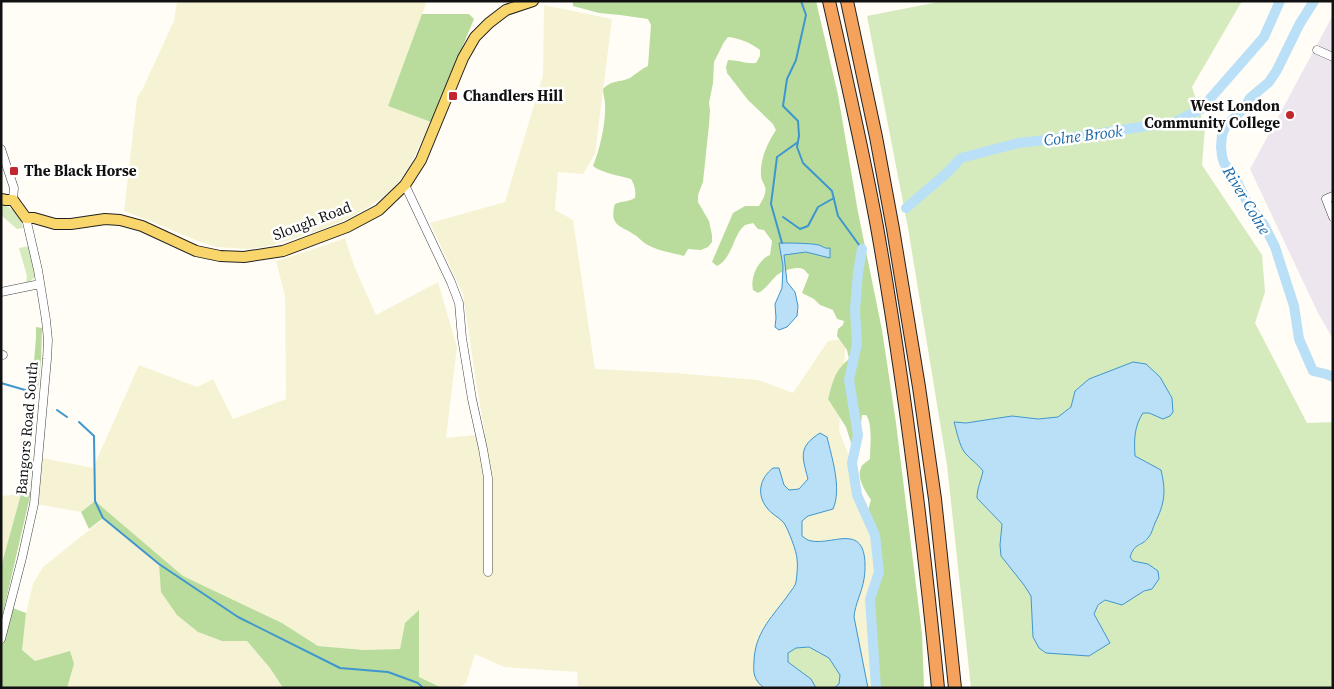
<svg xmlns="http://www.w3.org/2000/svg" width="1334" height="689" font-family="'Source Serif 4',serif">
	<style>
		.industrial { fill: #eee6ef }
		.farmland { fill: #f6f3d4 }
		.green { fill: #d5ebbd; fill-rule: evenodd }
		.forest { fill: #b9dc9c }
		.water { fill: #b9e0f7; stroke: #3f96cf }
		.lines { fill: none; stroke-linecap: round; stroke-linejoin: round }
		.stream { stroke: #3f96cf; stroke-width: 2 }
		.river { stroke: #b9e0f7; stroke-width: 10 }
		.minor-casing { stroke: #444; stroke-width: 9 }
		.major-casing { stroke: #222; stroke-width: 12 }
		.highway-casing { stroke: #222; stroke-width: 14 }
		.minor { stroke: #fff; stroke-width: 8 }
		.major { stroke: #f9d66b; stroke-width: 10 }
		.highway { stroke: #f5a25d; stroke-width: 12 }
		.poi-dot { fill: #c4262e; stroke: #fff; stroke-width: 2 }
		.labels { text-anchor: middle; stroke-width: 5; stroke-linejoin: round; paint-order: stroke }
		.poi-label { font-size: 15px; font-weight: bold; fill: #111; stroke: #fff; text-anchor: start }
		.street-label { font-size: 15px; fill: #111; stroke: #fff }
		.water-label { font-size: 16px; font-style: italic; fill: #1768a6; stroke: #fff }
	</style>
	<rect width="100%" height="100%" fill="#fffdf5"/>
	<path class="industrial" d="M1333,15V339L1318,313L1250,169Z"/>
	<path class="farmland" d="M177,1H427L388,106L431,122L407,171L393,189L376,202L350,218L315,232L287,241L264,247L248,249L216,247L198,241L162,226L124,211L137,98L143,88L174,21Z
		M544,5L612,19L595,154L583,174L558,172L555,210L573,220L595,369L675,373L758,380L793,393L828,341L846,339L839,431L852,463L857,495L875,535L879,572L870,599L876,688H578L577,672L504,667L475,654L466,683L459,688H442L419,677L405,623L400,649L364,650L318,646L282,623L183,576L95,501L81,512L36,504L42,458L93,468L139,365L197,387L213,379L233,419L286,399L285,296L276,261L305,252L345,238L355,268L376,315L438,282L457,347L446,438L485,434L477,388L463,294L430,223L505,202L543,75Z
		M21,494L1,567V496Z
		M103,519L159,564L198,632L222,641H247L270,668L283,688H67L74,664L35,661L21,650L26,613L33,584L43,567Z"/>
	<path class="green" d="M943,1H1242L1192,87L1205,128L1202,165L1262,255L1265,292L1255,323L1307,423L1333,422V688H971L947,465L908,228L867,16ZM1133,362L1146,364L1160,377L1172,398L1173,412L1163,419L1149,413H1143C1134,426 1134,441 1134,456L1161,470L1149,537L1133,549L1130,557L1133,561L1148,564L1152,589C1146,590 1142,593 1136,595C1118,603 1105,590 1094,614L1110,643L1046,653L1039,648L1033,637L1031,596L1000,545L1002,524L977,498C977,488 981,481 983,471C978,464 971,460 966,453C959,446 957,432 954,422L966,423L1012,416L1038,419L1059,417L1071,407L1075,391Z
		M1,203C15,211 19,211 23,228L17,229L1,215Z
		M30,246L36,275L31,281L26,282L27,276L19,248Z
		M809,647L829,658L840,675L839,685L834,688H816L811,679L788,662L787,653L796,648Z"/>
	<path class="forest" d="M573,1H816L838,95L858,212L882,330L896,423L922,634L924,688H880L878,684L872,599L882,576L879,539L867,513L871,500C866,492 856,478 861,468C862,464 867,462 870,459C870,448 873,423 866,415H862L858,449H854L852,446L846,427L828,399C833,382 834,371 849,359L847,350L837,336L838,329L843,325L844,321L837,319L833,310L820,305L814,299L802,293L809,275C807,273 805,270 803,269C796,266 781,271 776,276C770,282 766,289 758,293L753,290C750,277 758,260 770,255L772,241L764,230L758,229L753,223C751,224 747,224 745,225C733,234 733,258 717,266L712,262L733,213L745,206H759C762,201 767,193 765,187C764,183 761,180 761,176C760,159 767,144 776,130L773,124L748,100L727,73L726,67L728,60C738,60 746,64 756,63L760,56V50C751,43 739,38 728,37L724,42L714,62L713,83L709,103L710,110L709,125L703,182L698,195V202L709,221L712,235V242L708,247L701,250L688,249L684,256C673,253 655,250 646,244C641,241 638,236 633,234C628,230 620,228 616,223C612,218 613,210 615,204C622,201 628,202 635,198C636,191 635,186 631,179C620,176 600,172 593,166C600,149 606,123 605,104C605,99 603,94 603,89C613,79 619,83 630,78C636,74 641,69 648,66L651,25L648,19L620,15L599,13L573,6Z
		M422,14H469L474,19L431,122L388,106Z
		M36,327L42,328L41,361L38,389L32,388L36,337Z
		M31,492L1,622V567L21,494Z
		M95,501L183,576L282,623L318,646L364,650L400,649L405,623L419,610V677L442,688H283L270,668L247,641H222L198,632L177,615L161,592L159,564L103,518L89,529L81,512Z
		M10,607L26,613L22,650L35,661L70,651L74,664L67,688H1V639Z"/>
	<path class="water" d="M779,243C788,243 810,243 819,245C824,247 825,249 830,248V258L806,252L784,255L787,282L795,292L798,306L797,316L787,327L779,330L775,327L776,318L775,304L782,288L783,266Z
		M1133,362L1146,364L1160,377L1172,398L1173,412L1170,416L1163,419L1149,413H1143C1134,426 1134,441 1135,456L1161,470C1166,491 1165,503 1155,523C1153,527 1152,534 1148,538C1141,547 1135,542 1130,557L1133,561L1148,564L1158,571L1159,579L1152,589L1144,591L1122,605L1105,600L1098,605L1094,614L1110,643L1089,656L1046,653L1039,648L1033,637L1031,596L1024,585L1001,556L1000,545L1002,524L977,498C977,488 981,481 983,471C978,464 971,460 965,453C959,445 957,432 954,422L966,423L1012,416L1038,419L1058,417L1071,407L1075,391L1089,379Z
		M820,433L827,437C832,458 842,489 833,509L808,516L802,521V536C805,538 808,541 812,541C833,545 864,523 865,564C865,568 865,574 864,579C862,592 855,604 854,617L868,688H834L839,684L840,675L829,658L809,647L796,648L788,653V662L811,679L816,688H764C754,680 753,674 754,661C755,634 770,619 786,598C789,593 795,587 796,582C797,575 798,565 797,559C797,552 788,529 784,523C779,517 771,514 767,508C756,494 760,478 773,468H779L784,485L789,490L799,489L808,479C802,456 798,447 820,433Z"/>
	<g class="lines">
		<path class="stream" d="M801,1L806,15L796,60L787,79L783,106L798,121L799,136L797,147L803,163L832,191L838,216L862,249
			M783,217L800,229L808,226L818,207L834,198
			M782,243L771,204L777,157L798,142
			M1,383L32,392
			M57,410L67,417
			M79,422L94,436L95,501L103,518L159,564L238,617L340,668L388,672L418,683L423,688"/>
		<path class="river" d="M1314,1L1299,25L1277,70L1269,82L1250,98L1245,107L1225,127L1222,135L1221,147L1222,156L1224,163L1234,176L1248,204L1264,225L1275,247L1294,306L1299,339L1313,371L1326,374L1333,377
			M906,208L948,172L961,158L1018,143L1090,135L1146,126L1171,124L1201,109L1264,37L1280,1
			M862,249L858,273L855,310L857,344L849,380L858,435L852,463L857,495L875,535L879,572L870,599L876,688"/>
		<g class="minor-casing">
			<path id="minor" d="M1317,50L1333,57
				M1,149L14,188L13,200
				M405,185L451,282L459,303L462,338L472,399L483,449L488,478V572
				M1333,196L1326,199L1333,217
				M1,292L40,284
				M1,354L3,355
				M1,639L22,558L34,504L47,359L48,340L46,320L38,270L26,218"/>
		</g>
		<g class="major-casing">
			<path id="major" d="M1,199L6,200H13L26,218H34L55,224H71L105,219L120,220L142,226L196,251L220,256L244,257L283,251L347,227L379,210L405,185L421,160L463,58L475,37L489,23L506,10L533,1"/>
		</g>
		<g class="highway-casing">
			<path id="highway" d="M829,1C846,76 863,151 877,227C904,380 923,533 938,688
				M847,1L876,137L893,229L919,387L935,499L955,688"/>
		</g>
		<use href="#minor" class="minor"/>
		<use href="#major" class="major"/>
		<use href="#highway" class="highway"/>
	</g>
	<g class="poi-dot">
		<rect x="448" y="91" width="10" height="10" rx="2.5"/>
		<circle cx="1290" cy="115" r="5"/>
		<rect x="9" y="166" width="10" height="10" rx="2.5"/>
	</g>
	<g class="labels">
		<g class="poi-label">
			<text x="463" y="101">Chandlers Hill</text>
			<text x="1280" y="111" text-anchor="end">West London<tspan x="1280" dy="17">Community College</tspan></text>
			<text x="24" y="176">The Black Horse</text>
		</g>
		<g class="street-label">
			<text transform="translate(312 221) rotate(-21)" y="5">Slough Road</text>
			<text transform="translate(27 428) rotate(-85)" y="5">Bangors Road South</text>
		</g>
		<g class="water-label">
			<text transform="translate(1083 135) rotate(-7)" y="6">Colne Brook</text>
			<text transform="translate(1247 200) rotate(59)" y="6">River Colne</text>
		</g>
	</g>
	<rect width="1334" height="689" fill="none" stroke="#111111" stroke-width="5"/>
</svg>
